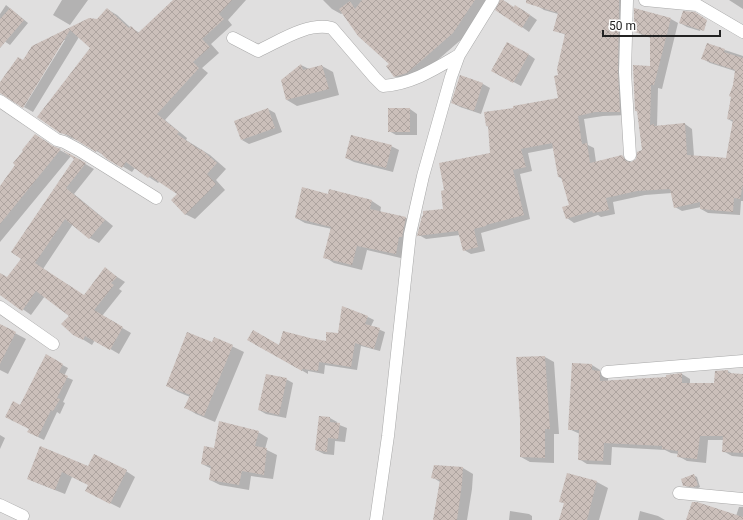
<svg xmlns="http://www.w3.org/2000/svg" width="743" height="520" font-family="Roboto,sans-serif">
	<style>
		.residential { fill: #e0dfdf }
		.shadow { fill: #0003 }
		.building { fill: url(#building-cross-hatch) }
		.lines { fill: none; stroke-linecap: round; stroke-linejoin: round }
		.street-casing { stroke: #a9a9a9; stroke-width: 13 }
		.street { stroke: #fff; stroke-width: 12 }
	</style>
	<defs>
		<pattern id="building-cross-hatch" width="8" height="8" patternUnits="userSpaceOnUse"><rect width="8" height="8" fill="#cbbfba"/><path d="M0 0l8 8M0 8l8-8" fill="none" stroke="#aea4a0"/></pattern>
	</defs>
	<rect width="100%" height="100%" fill="#f2eee8"/>
	<path class="residential" d="M0,0H743V520H0Z"/>
	<path class="shadow" d="M62,0H88L70,25L53,15Z
		M175,0H246L228,20L232,25L211,44L219,53L202,68L208,73L165,120L187,138L186,140L210,155L226,169L216,180L225,190L195,219L185,214L179,194L160,181L158,183L135,168L132,172L78,140L71,138L61,132L92,48L79,37L33,112L24,107L65,40H63L0,91V84L23,61L33,46L89,19L98,20L107,9L117,15L131,28L140,33Z
		M323,0H498L463,38L417,78L404,82L395,76L391,64L343,13L341,14L332,9Z
		M501,0L514,8L523,10L537,20L529,32L522,27Z
		M538,0H626L627,115L603,116L584,119L588,145L594,148L596,162L622,156L630,160L631,163L637,159L643,151L638,112L636,111L651,67V38L642,35L635,31V10L671,19L678,23L662,89L658,88L657,127L685,124L692,129L694,156L727,160L733,122L728,119L738,72L710,63L703,59L707,44L743,56V201H741L740,215L708,213L701,209V207L682,211L675,207L672,193L645,195L613,202L615,214L601,217L598,215L574,223L567,218L570,206L562,179L559,177L554,148L528,153L532,171L520,174L530,219L481,233L485,251L471,254L464,250L460,235L426,239L419,235L444,210L445,191L491,153L489,127L486,126L514,109L559,98V76L566,35L554,30L558,14L544,10L536,5Z
		M729,0H743V9Z
		M6,5L28,23L10,45L4,41L0,46V14Z
		M704,19L700,31L687,27L680,23Z
		M528,54L535,59L521,86L493,71Z
		M301,65L309,69L322,66L333,72L339,95L297,106L287,100L282,81Z
		M461,76L483,84L490,88L481,114L460,107L453,103Z
		M268,109L275,113L282,132L249,144L242,140Z
		M389,109H410L417,114V135H396L389,131Z
		M391,146L399,150L393,172L354,162L346,158Z
		M56,148L71,156L0,242V188Z
		M75,158L94,169L74,194L113,226L99,243L90,238L73,224L43,269L84,296L105,269L125,282L119,289L122,291L102,316L131,333L119,354L95,340L92,345L74,334L70,315L45,296L31,315L0,293V281L7,278L22,258Z
		M330,191L372,201L381,207L380,213L406,218L415,224L405,259L367,250L362,270L334,263L325,257L332,229L305,223L296,218L329,195Z
		M368,317L374,320L371,326L385,332L380,351L361,346L357,370L325,365L324,374L308,371V374L249,339L280,346L327,342Z
		M0,325L26,339L8,374L0,370Z
		M215,338L244,352L215,422L196,414L186,408L190,397L178,392L167,386L212,344Z
		M46,356L68,368L64,376L73,380L63,402L65,403L60,414L57,412L44,440L34,435L30,429L20,406Z
		M545,357L554,362L559,434H554V463L530,462L521,457Z
		M573,364L592,365L600,370V372L608,376V381L667,378L682,374L690,379V384H715L728,371L734,375H743V457L732,456L723,451L724,440H708L706,463L687,461L678,456L679,454L671,453L665,450L612,447L611,465L587,464L579,459L580,434L569,429Z
		M286,379L293,383L286,418L266,414L259,410Z
		M330,418L337,422V424L347,428L345,442L335,441L334,455L324,454L316,450Z
		M258,432L268,438L265,449L277,455L273,479L251,476L249,490L220,485L210,480L212,469L202,464Z
		M0,435L5,438L0,449Z
		M89,467L126,471L135,477L120,508L96,496L89,485L72,477L65,494L37,483L28,478Z
		M463,468L473,474L472,489L467,520H434L440,482L432,477Z
		M568,474L597,482L608,488L599,520H560L565,504L560,501Z
		M693,475L697,477L700,487L698,488L688,487L684,485Z
		M739,507H743V520H687L736,516Z
		M510,511L529,514L532,516V520H509Z
		M640,511L658,516L665,520H638Z"/>
	<path class="building" d="M173,0H232L219,14L224,19L202,39L210,47L193,62L199,68L157,114L179,132L177,134L200,150L201,149L217,163L207,174L216,184L185,215L171,200L177,194L150,176L148,178L126,162L122,168L107,159L97,150L96,152L68,135L60,133L37,117L90,48L70,30L23,108L0,93V82L18,57L23,60L32,46L89,18L97,19L107,8L129,28L131,26L138,33Z
		M362,0H475L453,33L407,73L394,77L386,66L389,64L358,36L339,9L350,1L355,9Z
		M500,0H503L514,7L515,5L530,15L522,28L495,10Z
		M526,0H619L618,72L620,112H595L578,116L582,144L587,143L590,163L622,155L626,161L631,162L636,159L637,152L642,150L637,111H635L633,65L650,66V36L634,32V8L671,18L654,85H651L650,125L654,124V126L685,123L687,155L717,157L726,158L733,120L727,119L731,97L729,96L733,85L735,70L701,59L707,43L725,49L724,52L743,58V185L740,199L734,198L733,212L700,209V202L674,208L670,189L637,191L606,198L609,210L593,213L592,211L566,219L562,207L569,205L561,177H558L552,143L521,149L526,167L513,170L524,215L486,225V226L474,229L478,247L463,251L458,231L417,236L422,216H423V211L443,209L441,191L444,190L439,163L490,153L488,126H486L484,112L513,108V106L558,98L554,76L558,75L557,69L565,34L553,31L558,13L526,3Z
		M10,8L24,20L0,48V19Z
		M683,11L695,12L707,20L704,31L679,23Z
		M507,42L529,54L513,83L491,71Z
		M301,64L303,70L322,65L329,89L286,100L281,80Z
		M460,75L483,83L474,111L451,103Z
		M268,108L275,128L241,140L234,121Z
		M388,108H410V132H388Z
		M35,134L53,146L61,149L0,224V186L15,165L13,163L23,151L22,150Z
		M351,135L392,145L386,168L345,158Z
		M61,149L86,163L66,188L105,220L89,239L65,219L35,263L84,295L105,267L117,277L111,283L114,285L94,310L123,327L110,350L85,336L83,340L73,335L61,324L69,316L36,291L22,311L0,295V273L7,277L21,259L11,252L74,159Z
		M302,187L328,194L329,189L372,200L370,209L406,217L402,237H399L396,254L357,246L352,265L323,258L331,227L295,218Z
		M342,306L368,316L365,324L380,328L374,349L355,343L351,367L319,362L318,371L302,369V371L247,340L253,330L279,345L283,331L310,338L326,341V332L338,333Z
		M0,324L16,332L0,364Z
		M187,332L212,342L214,337L233,345L204,416L184,408L190,395L166,386Z
		M46,354L63,364L59,372L68,376L57,398L60,399L53,411L51,410L38,437L27,432L29,429L5,417L13,401L20,405Z
		M545,356L550,429H545V458L520,457V419L516,357Z
		M572,363L592,364V370L600,371V381L666,377V375L682,373V383H714L715,371L728,370V373L743,374V453L722,452L723,436H700L697,459L677,457L678,451L662,449V446L604,443L603,461L578,460L579,430H568Z
		M266,374L287,378L279,415L258,410Z
		M319,416L330,417V422L340,423L338,439L328,438L327,452L315,450Z
		M219,421L259,431L255,446L267,448L264,475L242,471L239,485L209,480L211,466L201,464L204,446L214,448Z
		M40,446L88,466L94,454L127,470L110,504L85,491L88,485L62,472L55,490L27,479Z
		M434,465L463,467L462,483L457,520H433L440,480L431,478Z
		M567,473L597,481L587,520H559L564,503L559,502Z
		M694,474L698,485L694,487L683,486L681,479Z
		M692,502H697L743,517V520H686Z"/>
	<g class="lines">
		<g class="street-casing">
			<path id="street" d="M627,0L625,72L630,155
				M645,0L697,5L743,32
				M233,38L258,51C280,41 307,22 332,28L375,78L383,86C412,84 435,69 459,55
				M0,101L57,140L64,142L79,150L156,198
				M0,307L53,344
				M607,372L743,361
				M679,493L743,499
				M0,505L23,516
				M376,520L388,436L410,234L423,176L451,77L459,55L493,0"/>
		</g>
		<use href="#street" class="street"/>
	</g>
	<path d="M603 30v6h117v-6" fill="none" stroke="#222222" stroke-width="2"/>
	<text x="609" y="30" font-size="12" fill="#222222" stroke="#ffffff" stroke-width="3" paint-order="stroke">50 m</text>
</svg>
